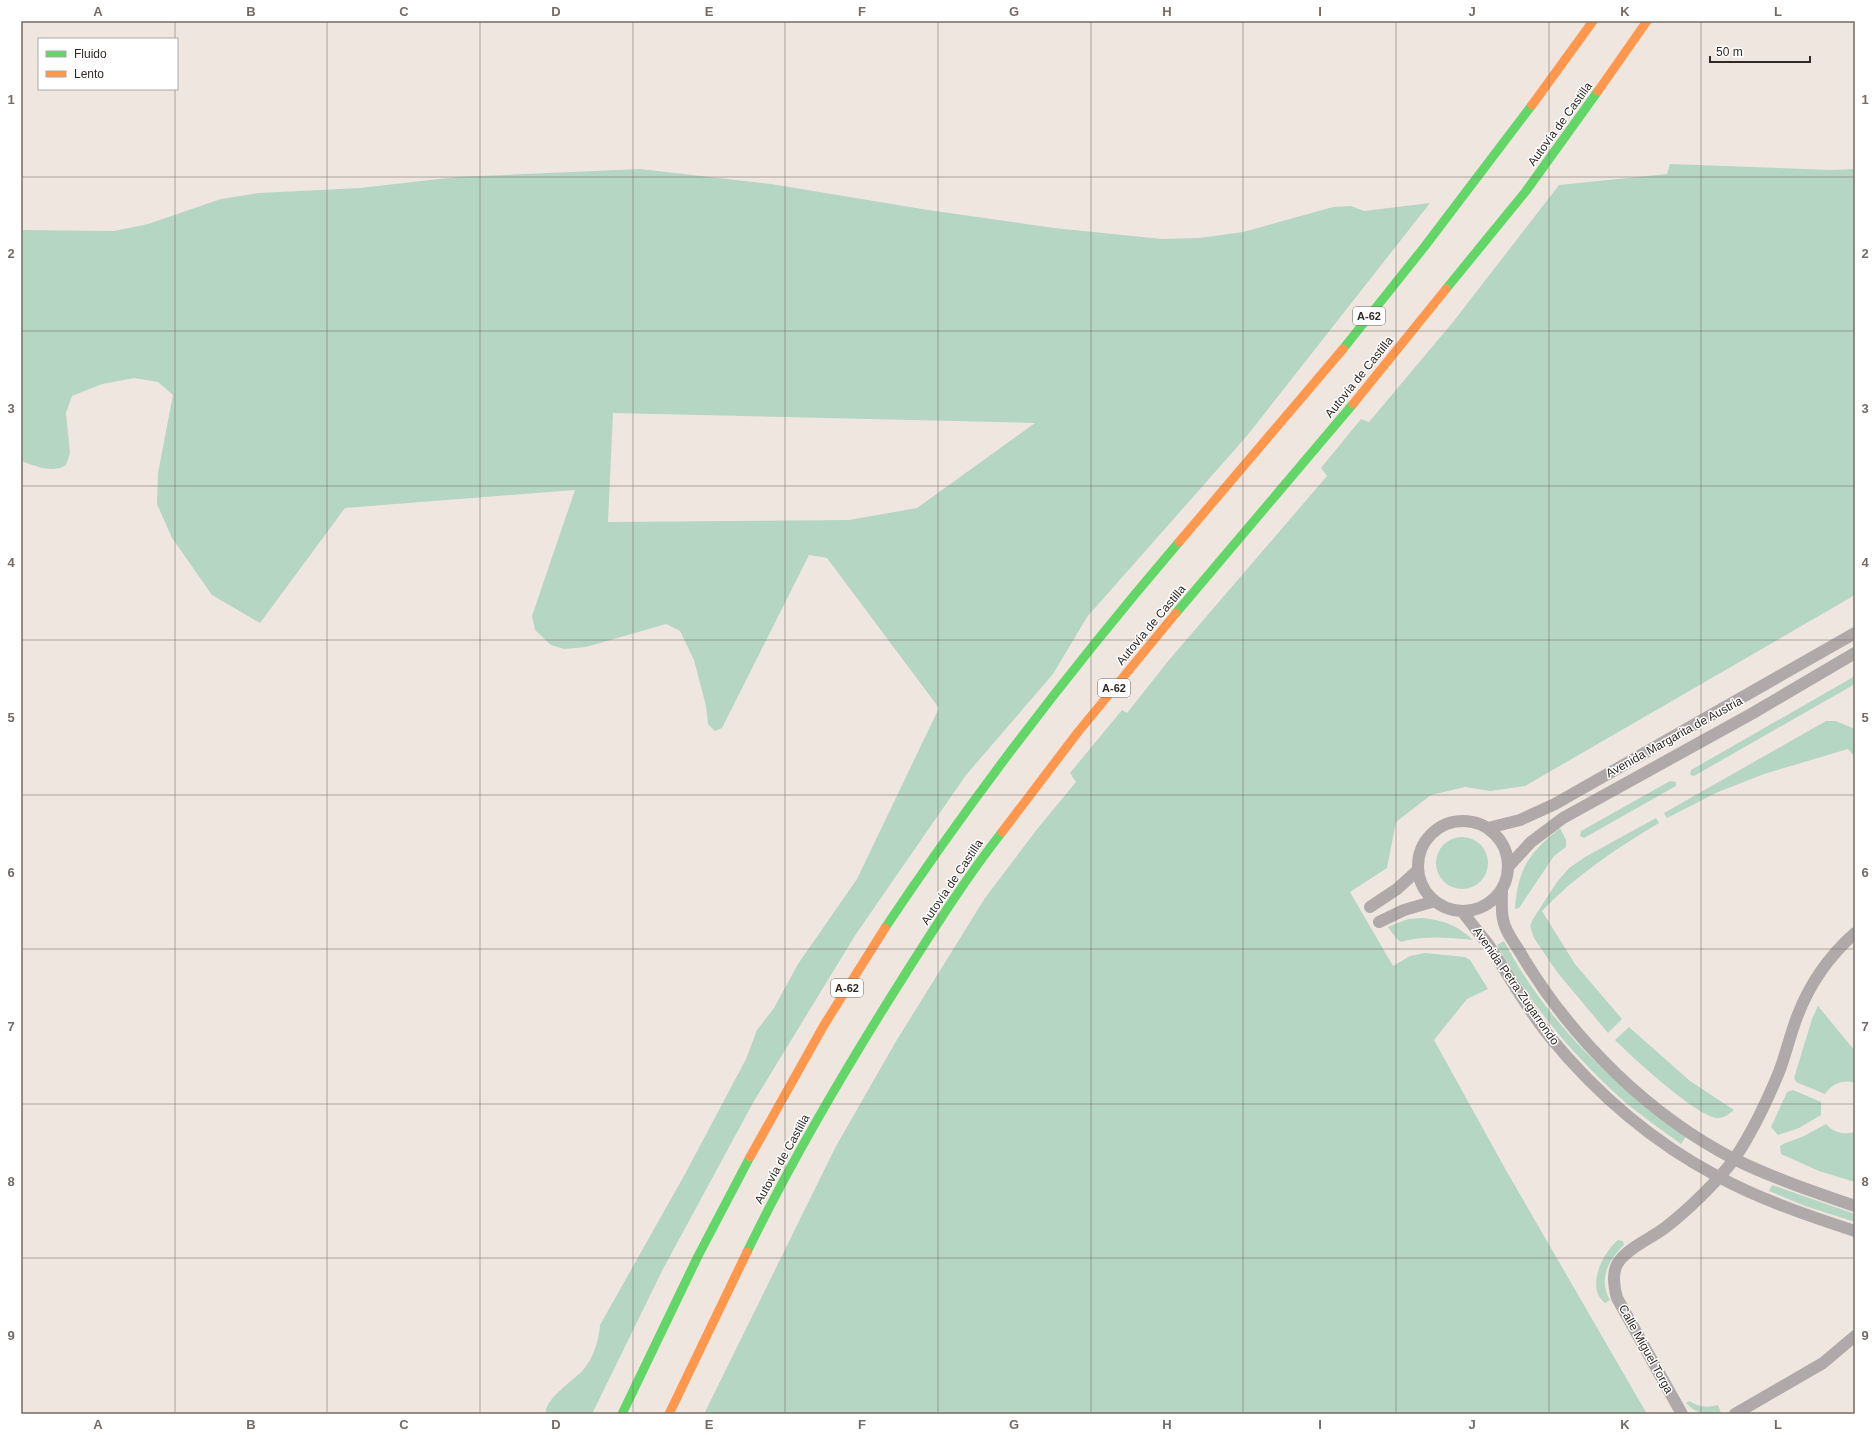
<svg xmlns="http://www.w3.org/2000/svg" width="1876" height="1435" font-family="Arial,sans-serif">
	<style>
		.green { fill: #b5d6c2; fill-rule: evenodd }
		.lines { fill: none; stroke-linecap: round; stroke-linejoin: round }
		.street { stroke: #afaaa9; stroke-width: 12 }
		.fast { stroke: #63d668; stroke-width: 9 }
		.slow { stroke: #ff974d; stroke-width: 9 }
		.grid { fill: none; stroke: #736b66; stroke-width: 1; stroke-opacity: 0.55 }
		.labels { text-anchor: middle; stroke-width: 3; stroke-linejoin: round; paint-order: stroke }
		.shield { fill: #fff; stroke: #6e6966; stroke-width: 1 }
		.shield-label { font-size: 11px; font-weight: bold; fill: #302925 }
		.street-label { font-size: 12px; fill: #302925; stroke: #fff }
		.neatline { fill: none; stroke: #736b66; stroke-width: 1.5 }
		.grid-label { font-size: 13px; text-anchor: middle; font-weight: bold; fill: #736b66 }
	</style>
	<rect width="100%" height="100%" fill="#f0e6e0"/>
	<path class="green" d="M1670,164L1831,170L1855,169V595L1525,786L1490,791L1465,787L1431,795L1396,822L1387,868L1350,892L1393,966L1410,956L1425,953L1465,957L1470,960L1488,989L1467,999L1434,1040L1507,1172L1647,1414H704L835,1148L895,1043L985,898L1038,828L1076,782L1070,773L1122,710L1127,713L1169,660L1327,476L1321,468L1361,419L1369,422L1453,322L1559,185L1667,174Z
		M640,169L771,184L928,210L1054,228L1162,239L1199,238L1243,232L1333,207L1351,206L1364,211L1430,203L1246,437L1087,617L1053,674L966,775L856,934L754,1101L663,1269L592,1414H546C543,1400 574,1380 583,1370C593,1359 599,1340 600,1325L685,1174L746,1059L757,1030L774,1008L798,964L857,879L939,708L827,558L809,555L722,728L715,731L708,724L706,706L694,660L680,631L666,624L586,647L564,649L551,645L535,630L532,616L575,490L345,508L260,623L212,595L172,538L157,504L158,473L173,395L158,382L134,378L102,384L72,396L66,413L70,453L66,465C52,474 36,466 21,461V230L114,231L148,224L221,199L259,193L360,188L457,177ZM613,413L1035,423L917,508L849,520L608,522Z
		M1855,676V684L1694,776L1690,775L1691,770Z
		M1826,721H1836L1855,729V757L1848,749L1764,774L1718,792L1667,818L1664,813Z
		M1670,781L1676,782V786L1584,838L1580,836L1581,831Z
		M1656,818L1659,823C1617,848 1576,875 1542,911L1575,964L1622,1019L1608,1033L1557,972L1534,938L1530,926L1533,919L1557,882L1569,868L1585,857Z
		M1560,828L1566,840V847L1554,856L1519,908L1515,909C1518,868 1529,853 1560,828Z
		M1436 863a26 26 0 1 1 52 0a26 26 0 1 1-52 0Z
		M1423,918C1445,921 1457,925 1473,940C1448,938 1426,935 1401,942L1396,938L1388,927L1408,919Z
		M1504,941C1546,1021 1613,1086 1686,1136L1681,1144C1662,1130 1643,1117 1625,1102C1574,1057 1530,1004 1497,945Z
		M1818,1006L1855,1051V1083C1843,1079 1832,1084 1825,1094L1796,1082L1794,1078L1812,1019Z
		M1629,1027L1690,1081L1734,1110C1730,1113 1725,1118 1718,1118C1698,1118 1631,1056 1615,1040Z
		M1793,1090L1821,1102V1115L1799,1128L1778,1135L1771,1127L1787,1092Z
		M1826,1124C1834,1133 1844,1135 1855,1132V1182L1819,1171L1781,1154L1780,1146L1783,1144L1804,1136Z
		M1772,1185L1855,1214V1222L1805,1206L1769,1191Z
		M1618,1240L1623,1241L1624,1245C1608,1260 1598,1280 1610,1300L1605,1303C1585,1288 1603,1252 1618,1240Z
		M1689,1401C1699,1407 1706,1408 1718,1405L1721,1413C1706,1417 1696,1413 1686,1403Z"/>
	<g class="lines">
		<path class="street" d="M1418 866a45 45 0 1 1 90 0a45 45 0 1 1-90 0Z
			M1488,828L1520,820L1555,804L1855,633
			M1508,867L1531,842L1563,818L1753,713L1855,653
			M1502,889C1502,899 1501,910 1503,919C1505,933 1518,947 1524,959C1574,1041 1649,1115 1734,1159C1773,1178 1814,1192 1855,1206
			M1370,907L1397,889L1418,870
			M1462,911C1470,922 1479,933 1488,944C1509,975 1526,1008 1550,1037C1596,1093 1653,1142 1717,1176C1759,1199 1809,1216 1855,1231
			M1379,922L1404,910L1435,901
			M1682,1414L1617,1298C1614,1286 1611,1271 1620,1260C1631,1246 1652,1238 1666,1227C1688,1210 1719,1180 1735,1158C1753,1131 1767,1101 1779,1072C1786,1054 1790,1035 1797,1017C1809,985 1829,956 1855,933
			M1735,1414L1823,1363L1855,1336"/>
		<path class="fast" d="M1446,289L1526,191L1598,91
			M1343,349L1425,246L1532,105
			M1176,613L1353,404
			M885,928C975,793 1074,665 1179,542
			M747,1252C793,1157 847,1066 904,976C935,927 966,878 1002,832
			M622,1414L698,1256L750,1157"/>
		<path class="slow" d="M1598,91L1647,21
			M1532,105L1593,21
			M1353,404L1446,289
			M1179,542L1343,349
			M1002,832L1078,732L1176,613
			M750,1157L824,1025L885,928
			M669,1414L747,1252"/>
	</g>
	<path class="grid" d="M175,21V39M327,21V1414M480,21V1414M633,21V1414M785,21V1414M938,21V1414M1091,21V1414M1243,21V1414M1396,21V1414M1549,21V1414M1701,21V1414M175,89V1414M21,177H1855M21,331H1855M21,486H1855M21,640H1855M21,795H1855M21,949H1855M21,1104H1855M21,1258H1855"/>
	<g class="labels">
		<g class="shield">
			<rect x="1353" y="307" width="32" height="18" rx="3"/>
			<rect x="1098" y="679" width="32" height="18" rx="3"/>
			<rect x="831" y="979" width="32" height="18" rx="3"/>
		</g>
		<g class="shield-label">
			<text x="1369" y="320">A-62</text>
			<text x="1114" y="692">A-62</text>
			<text x="847" y="992">A-62</text>
		</g>
		<g class="street-label">
			<text transform="translate(1560 124) rotate(-54)" y="4">Autovía de Castilla</text>
			<text transform="translate(1359 377) rotate(-51)" y="4">Autovía de Castilla</text>
			<text transform="translate(1151 625) rotate(-50)" y="4">Autovía de Castilla</text>
			<text transform="translate(1674 737) rotate(-29)" y="4">Avenida Margarita de Austria</text>
			<text transform="translate(952 882) rotate(-56)" y="4">Autovía de Castilla</text>
			<text transform="translate(1516 986) rotate(55)" y="4">Avenida Petra Zugarrondo</text>
			<text transform="translate(782 1159) rotate(-61)" y="4">Autovía de Castilla</text>
			<text transform="translate(1646 1349) rotate(61)" y="4">Calle Miguel Torga</text>
		</g>
	</g>
	<rect width="1876" height="1435" fill="none" stroke="#ffffff" stroke-width="44"/>
	<rect x="38" y="38" width="140" height="52" fill="#ffffff" stroke="#aca9a8"/>
	<rect x="46" y="51" width="20" height="6" fill="#63d668" stroke="#aca9a8"/>
	<text x="74" y="58" font-size="12" fill="#302925">Fluido</text>
	<rect x="46" y="71" width="20" height="6" fill="#ff974d" stroke="#aca9a8"/>
	<text x="74" y="78" font-size="12" fill="#302925">Lento</text>
	<path d="M1710 56v6h100v-6" fill="none" stroke="#302925" stroke-width="2"/>
	<text x="1716" y="56" font-size="12" fill="#302925" stroke="#ffffff" stroke-width="3" paint-order="stroke">50 m</text>
	<rect x="22" y="22" width="1832" height="1391" class="neatline"/>
	<g class="grid-label">
		<text x="98" y="16">A</text>
		<text x="251" y="16">B</text>
		<text x="404" y="16">C</text>
		<text x="556" y="16">D</text>
		<text x="709" y="16">E</text>
		<text x="862" y="16">F</text>
		<text x="1014" y="16">G</text>
		<text x="1167" y="16">H</text>
		<text x="1320" y="16">I</text>
		<text x="1472" y="16">J</text>
		<text x="1625" y="16">K</text>
		<text x="1778" y="16">L</text>
		<text x="11" y="104">1</text>
		<text x="1865" y="104">1</text>
		<text x="11" y="258">2</text>
		<text x="1865" y="258">2</text>
		<text x="11" y="413">3</text>
		<text x="1865" y="413">3</text>
		<text x="11" y="567">4</text>
		<text x="1865" y="567">4</text>
		<text x="11" y="722">5</text>
		<text x="1865" y="722">5</text>
		<text x="11" y="877">6</text>
		<text x="1865" y="877">6</text>
		<text x="11" y="1031">7</text>
		<text x="1865" y="1031">7</text>
		<text x="11" y="1186">8</text>
		<text x="1865" y="1186">8</text>
		<text x="11" y="1340">9</text>
		<text x="1865" y="1340">9</text>
		<text x="98" y="1429">A</text>
		<text x="251" y="1429">B</text>
		<text x="404" y="1429">C</text>
		<text x="556" y="1429">D</text>
		<text x="709" y="1429">E</text>
		<text x="862" y="1429">F</text>
		<text x="1014" y="1429">G</text>
		<text x="1167" y="1429">H</text>
		<text x="1320" y="1429">I</text>
		<text x="1472" y="1429">J</text>
		<text x="1625" y="1429">K</text>
		<text x="1778" y="1429">L</text>
	</g>
</svg>
